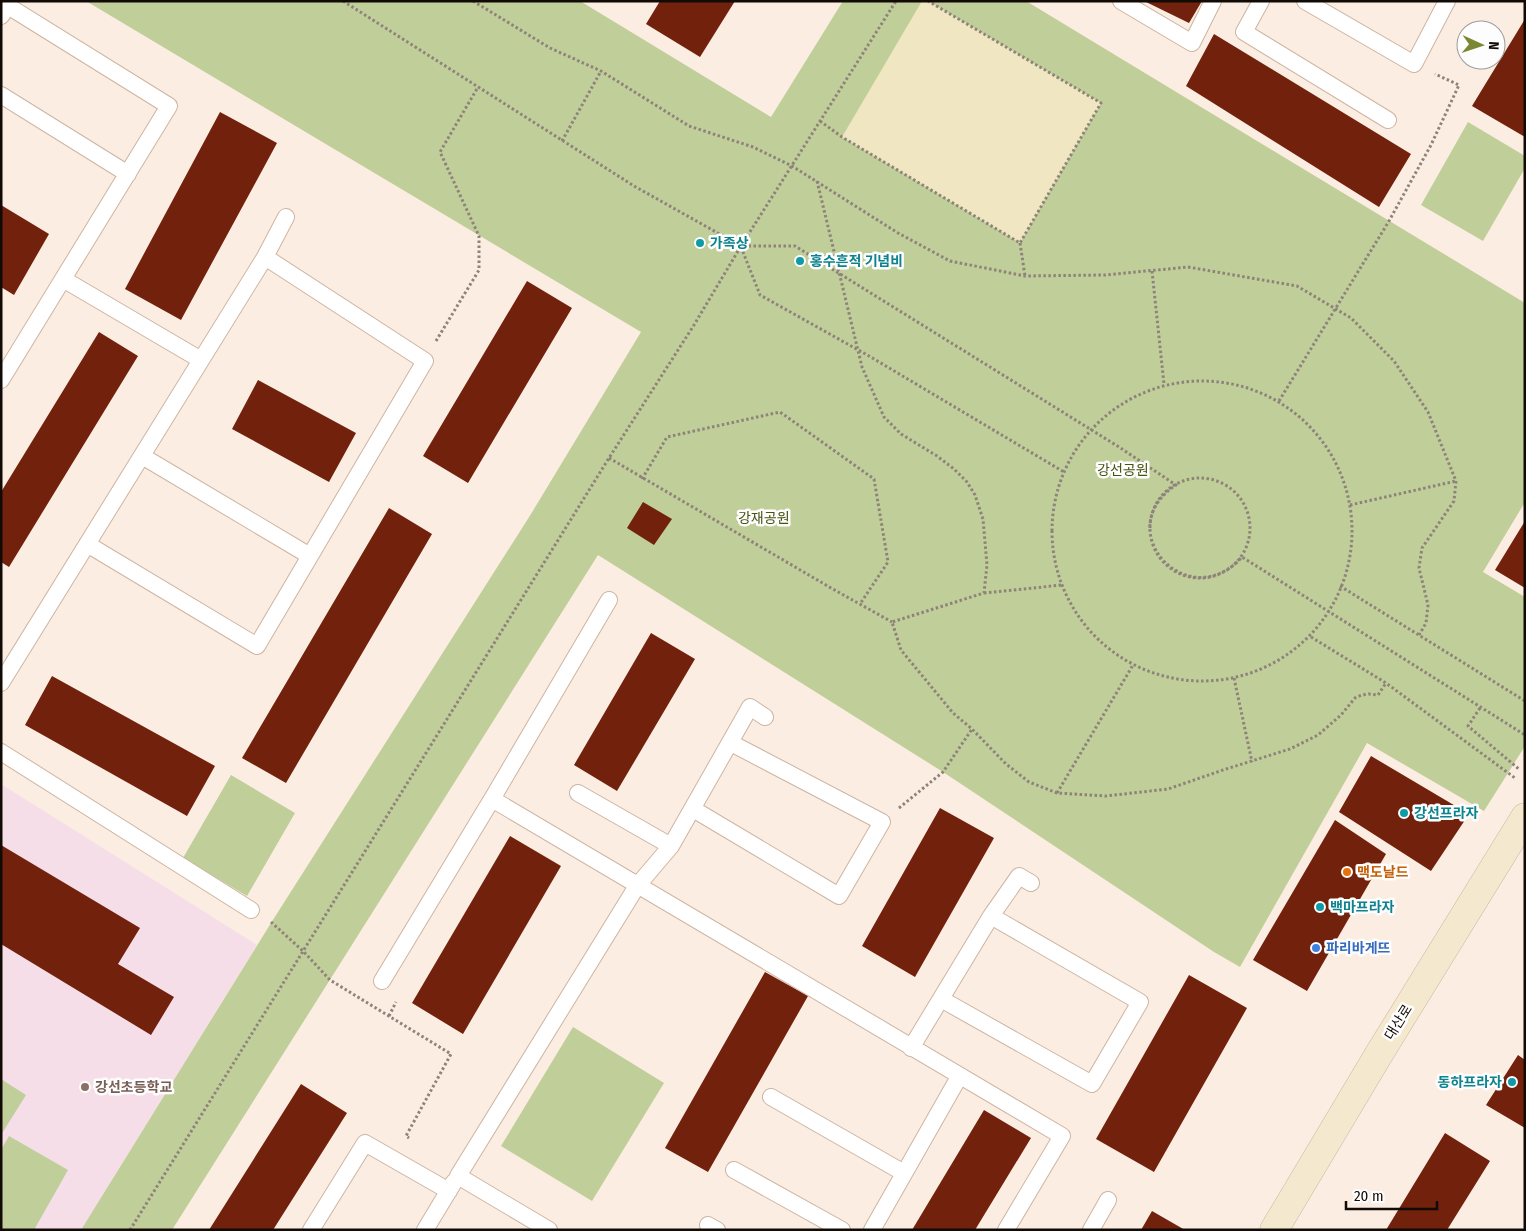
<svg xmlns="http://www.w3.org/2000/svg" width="1526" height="1231" font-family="'Fira Sans Condensed','Noto Sans KR',sans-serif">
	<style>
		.education { fill: #f6dee9 }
		.green { fill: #c0ce99 }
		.sand { fill: #f0e6c1 }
		.building { fill: #72210d }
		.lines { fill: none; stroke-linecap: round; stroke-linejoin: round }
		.service-casing { stroke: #cdb5a2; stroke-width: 18 }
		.secondary-casing { stroke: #cdb5a2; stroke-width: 29 }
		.path { stroke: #8e837a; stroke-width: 3; stroke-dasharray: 2.5 2.5; stroke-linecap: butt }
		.service { stroke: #fff; stroke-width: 16 }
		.secondary { stroke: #f4e9ce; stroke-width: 28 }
		.culture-dot { fill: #0f9aa8; stroke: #fdfdfd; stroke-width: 2 }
		.food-dot { fill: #e8710a; stroke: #fdfdfd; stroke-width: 2 }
		.shop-dot { fill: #3f7fe0; stroke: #fdfdfd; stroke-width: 2 }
		.education-dot { fill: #8d6e63; stroke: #fdfdfd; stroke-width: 2 }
		.labels { text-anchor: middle; stroke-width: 5; stroke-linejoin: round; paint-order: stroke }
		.culture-label { font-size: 14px; font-weight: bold; fill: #0d838f; stroke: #fdfdfd; text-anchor: start }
		.park-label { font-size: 14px; fill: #475311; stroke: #fdfdfd }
		.food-label { font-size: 14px; font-weight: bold; fill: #c56008; stroke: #fdfdfd; text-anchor: start }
		.shop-label { font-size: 14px; font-weight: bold; fill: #366cbe; stroke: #fdfdfd; text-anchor: start }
		.street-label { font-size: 14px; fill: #120a05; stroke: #fdfdfd }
		.education-label { font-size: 14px; font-weight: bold; fill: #785e54; stroke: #fdfdfd; text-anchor: start }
	</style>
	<rect width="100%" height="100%" fill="#fbede1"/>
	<path class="education" d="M1,784L257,945L81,1230H1Z"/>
	<path class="green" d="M86,1H580L771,117L843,1H1026L1525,303V502L1483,572L1525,597V746L1484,811L1367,743L1240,967L1214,952L943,772L598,555L172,1230H81L271,923L531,514L641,332Z
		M1468,122L1525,156V168L1483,241L1421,205Z
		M231,775L295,813L247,896L183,858Z
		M573,1027L664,1083L592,1201L501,1146Z
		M1,1079L26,1095L1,1135Z
		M9,1136L68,1170L34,1230H1V1150Z"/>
	<path class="sand" d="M922,1H928L1101,103L1020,243L842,137Z"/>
	<path class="building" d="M660,1H735L700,57L646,24Z
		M1144,1H1202L1189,23Z
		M1525,19V137L1472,106Z
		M1214,34L1411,154L1379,207L1186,86Z
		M220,112L277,143L181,320L125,289Z
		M1,205L49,234L14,295L1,287Z
		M527,281L572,308L468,483L423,456Z
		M99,332L138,356L9,567L1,562V492Z
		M258,380L356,433L329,482L232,429Z
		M643,502L672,519L654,545L627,528Z
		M389,508L432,534L286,783L242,758Z
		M1525,521V588L1495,570Z
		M651,633L695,659L617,791L574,765Z
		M52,676L215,766L187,816L25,725Z
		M1371,756L1469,814L1431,871L1339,812Z
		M940,808L994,838L915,977L862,946Z
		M1335,820L1386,854L1307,991L1253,960Z
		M510,836L561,866L463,1034L412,1003Z
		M1,845L140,928L118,964L174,997L151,1035L1,944Z
		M765,972L808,996L708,1172L665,1148Z
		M1189,975L1247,1008L1154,1172L1096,1139Z
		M1518,1055L1525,1060V1128L1486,1105Z
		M301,1084L347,1113L273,1230H209Z
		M984,1110L1031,1138L975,1230H912Z
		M1445,1133L1490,1161L1447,1230H1386Z
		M1152,1211L1185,1230H1141Z"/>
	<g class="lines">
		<g class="service-casing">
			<path id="service" d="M1121,1L1192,43L1213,1
				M1261,1L1244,32L1388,120
				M1305,1L1414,64L1447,1
				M1,16L8,6L169,106L1,380
				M1,95L128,174
				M63,279L201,360
				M142,456L310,556
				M87,544L257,646L425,361L265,257
				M1,683L265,257L286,217
				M1,752L251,910
				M578,793L671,846
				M492,799L609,600
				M693,809L839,896L882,822L731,743
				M382,981L492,799L1062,1136L1006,1230
				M941,999L1092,1084L1140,1002L991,916
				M911,1048L991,916L1019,876L1031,883
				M771,1097L904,1173
				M734,1170L842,1230
				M708,1225L717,1230
				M311,1230L365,1143L449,1191
				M425,1230L454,1182
				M549,1230L458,1176L637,886L671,846L750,707L765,717
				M872,1230L959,1077
				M1091,1230L1108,1200"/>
		</g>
		<g class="secondary-casing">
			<path id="secondary" d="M1274,1230L1379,1054L1525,817"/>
		</g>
		<path class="path" d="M343,1L634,186L741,246H795L1119,447L1176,485C1108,530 1188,617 1242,557L1525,735
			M473,1L550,48L601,71L689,126L753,147L792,166L898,233L950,261L1025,276L1105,275L1188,267L1297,286L1351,318L1394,361L1428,412L1456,481L1454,501L1422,548L1419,568L1428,605L1426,623L1419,635
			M820,121L842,137L1020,243L1101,103L928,1
			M562,141L601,71
			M817,181L862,367L884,417L901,434L937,456L954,469L967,482L975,495L983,519L987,565L984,593L892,622L901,650L953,713L972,729L1006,764L1029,782L1057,793L1106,796L1168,789L1226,769L1290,749L1318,735L1341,715L1355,698L1362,695L1369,694L1378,695L1386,683
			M1020,243L1025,276
			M741,247L760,295L869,356L1064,472
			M1152,271L1164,384
			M436,341L479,270V236L440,152L478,87
			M1052 531a150 150 0 1 1 300 0a150 150 0 1 1-300 0Z
			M1279,401L1389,221L1431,145L1459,85L1435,74
			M609,458L831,588L892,622
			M1150 528a50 50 0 1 1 100 0a50 50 0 1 1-100 0Z
			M642,479L667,437L780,412L874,479L888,562L860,604
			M1350,505L1456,481
			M1340,586L1525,701
			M984,593L1062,585
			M1311,637L1386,683L1515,778
			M1234,678L1252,762
			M1480,708L1468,726L1520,770
			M1057,793L1133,665
			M899,808L943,772L972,729
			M271,922L303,951L330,980L451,1054L406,1136L409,1138
			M389,1016L396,1002
			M130,1230L609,458L694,325L741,246L896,1"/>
		<use href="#service" class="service"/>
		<use href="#secondary" class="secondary"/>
	</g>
	<g class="culture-dot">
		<circle cx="700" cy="243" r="5"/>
		<circle cx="800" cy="261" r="5"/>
		<circle cx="1404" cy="813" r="5"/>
		<circle cx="1320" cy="907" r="5"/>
		<circle cx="1512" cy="1082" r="5"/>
	</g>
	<circle class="food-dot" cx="1347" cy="872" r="5"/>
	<circle class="shop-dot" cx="1316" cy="948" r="5"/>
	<circle class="education-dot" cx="85" cy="1087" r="5"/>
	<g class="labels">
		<g class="culture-label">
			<text x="710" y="248">가족상</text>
			<text x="810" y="266">홍수흔적 기념비</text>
			<text x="1414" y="818">강선프라자</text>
			<text x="1330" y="912">백마프라자</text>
			<text x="1502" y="1087" text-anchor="end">동하프라자</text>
		</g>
		<g class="park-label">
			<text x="1123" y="475">강선공원</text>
			<text x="764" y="523">강재공원</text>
		</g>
		<g class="food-label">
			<text x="1357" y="877">맥도날드</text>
		</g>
		<g class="shop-label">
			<text x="1326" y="953">파리바게뜨</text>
		</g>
		<g class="street-label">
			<text transform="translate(1398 1022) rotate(-58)" y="5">대산로</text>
		</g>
		<g class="education-label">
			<text x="95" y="1092">강선초등학교</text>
		</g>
	</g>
	<rect width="1526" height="1231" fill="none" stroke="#120a05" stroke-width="5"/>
	<g transform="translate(1481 45) rotate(93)"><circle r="24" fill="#fdfdfd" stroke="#9f9c9a"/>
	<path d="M0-4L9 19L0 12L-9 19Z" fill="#7c8733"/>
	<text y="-8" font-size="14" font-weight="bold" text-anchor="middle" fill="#120a05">N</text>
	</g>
	<path d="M1346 1201v8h91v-8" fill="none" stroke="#120a05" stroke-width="2.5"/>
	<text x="1354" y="1201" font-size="15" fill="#120a05" stroke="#fdfdfd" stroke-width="4" paint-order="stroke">20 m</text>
</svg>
